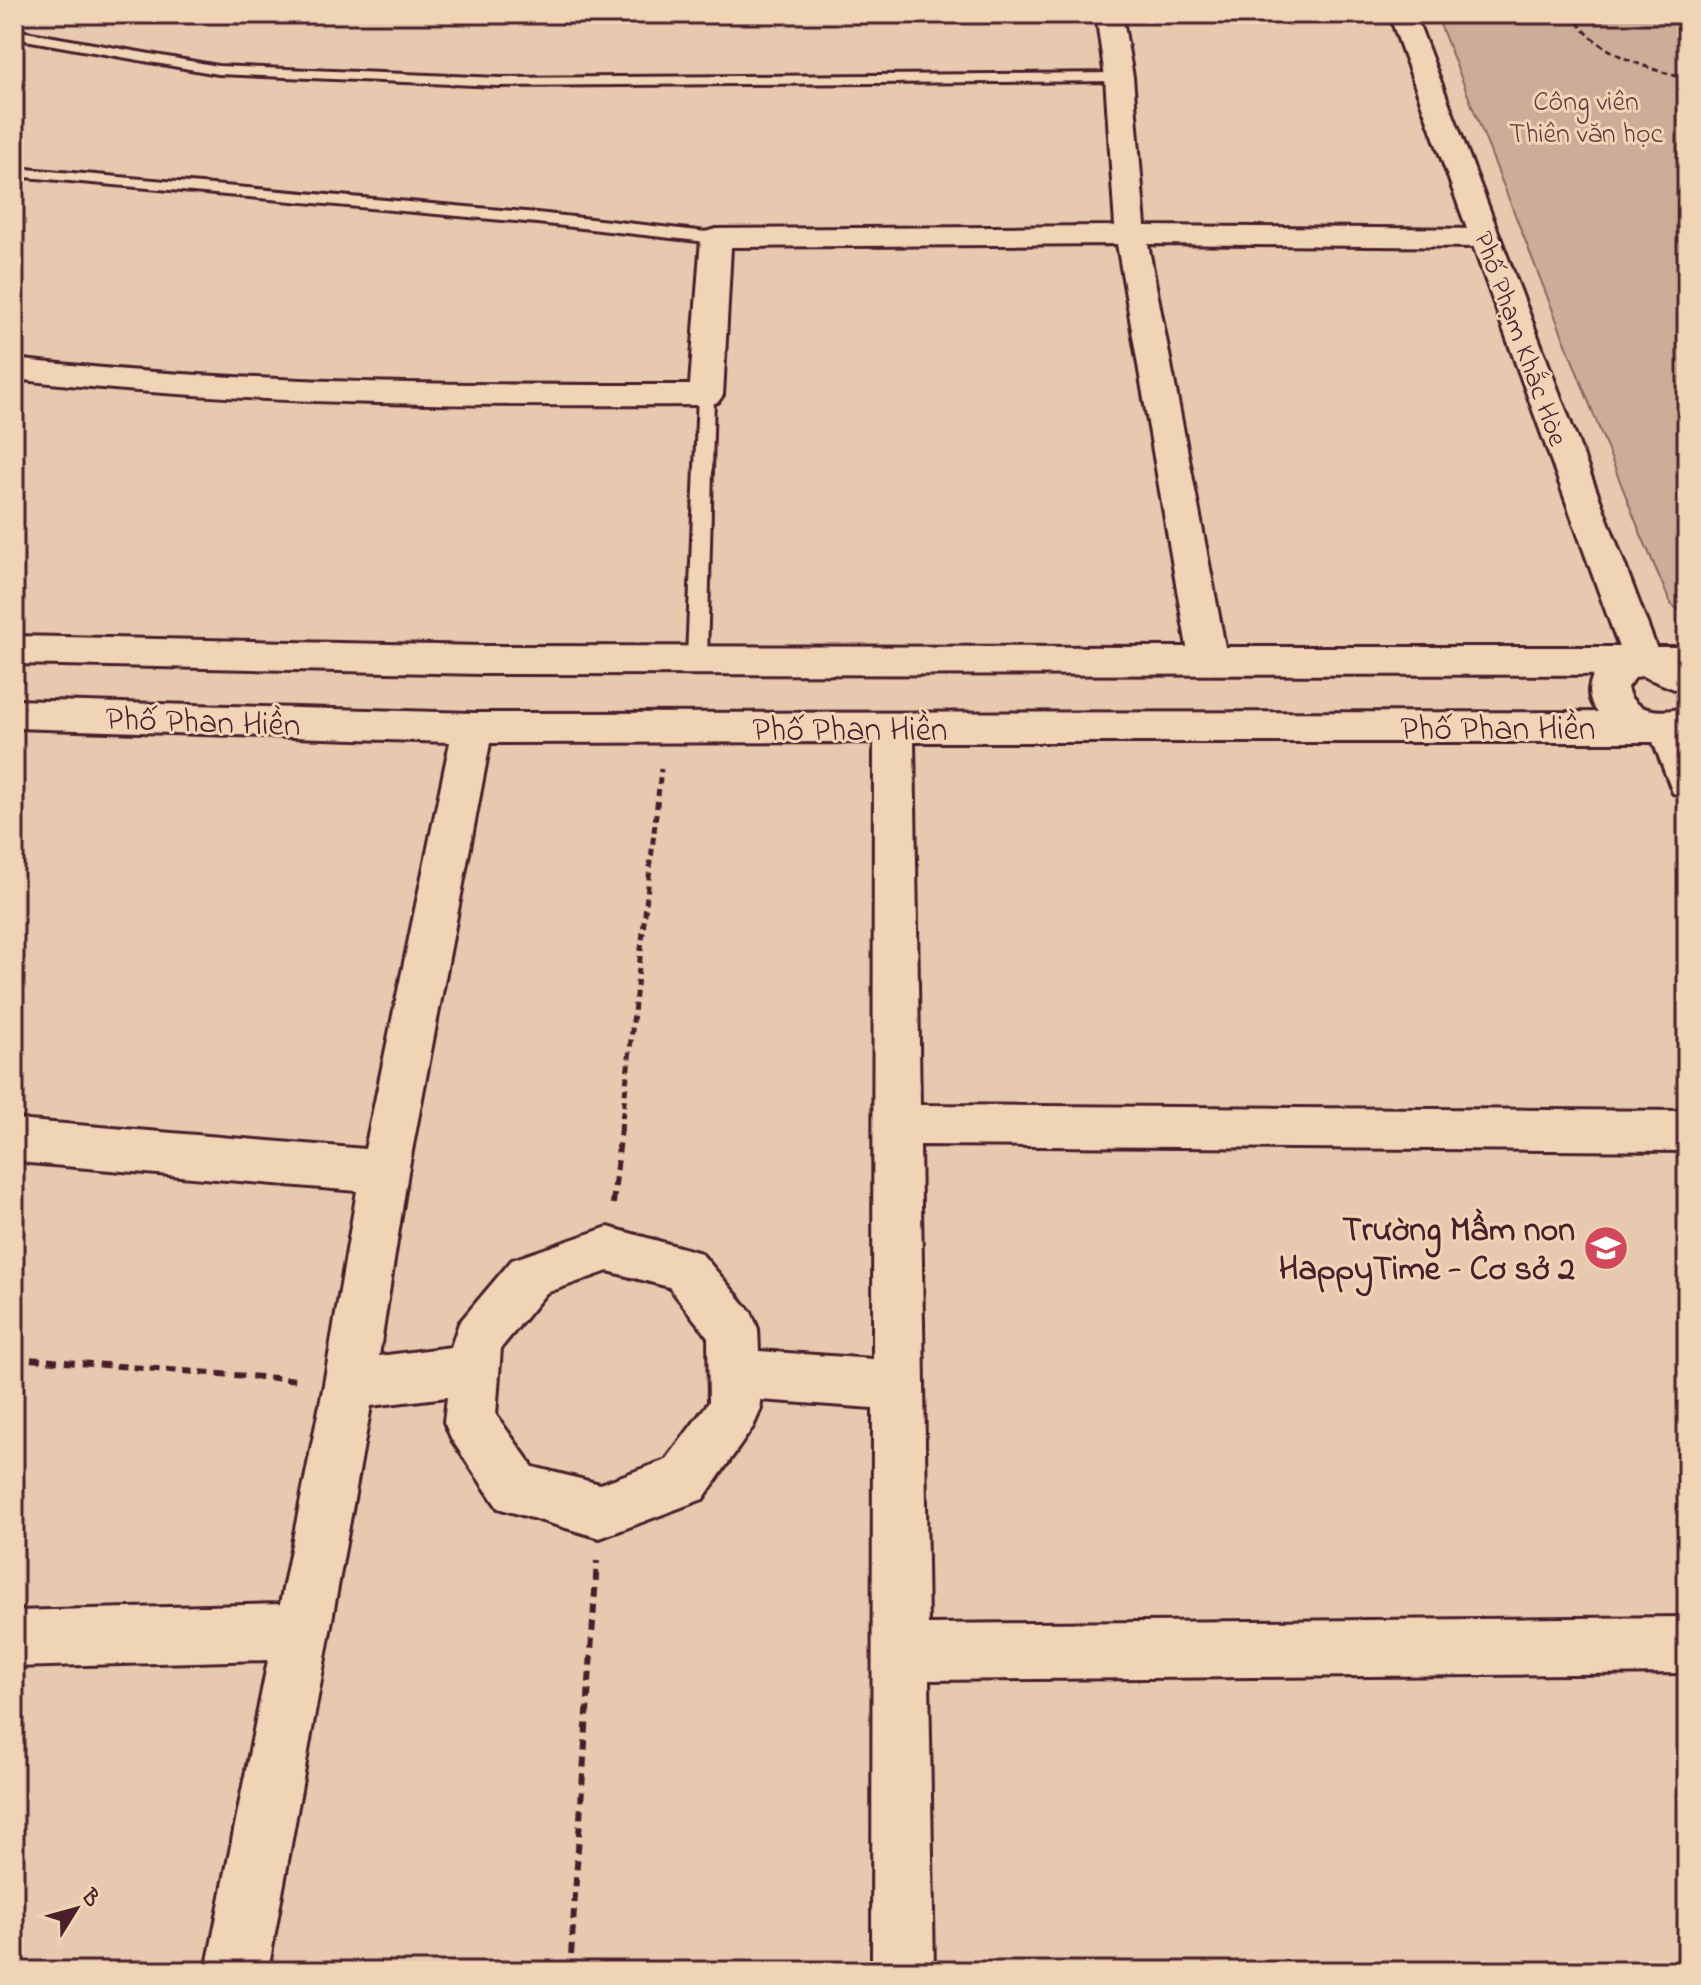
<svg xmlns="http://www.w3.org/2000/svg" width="1701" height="1985" font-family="'Indie Flower',sans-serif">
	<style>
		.green { fill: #ccad98; stroke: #8b6662; stroke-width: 2 }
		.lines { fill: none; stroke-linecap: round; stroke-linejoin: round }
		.service-casing { stroke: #4a1f2b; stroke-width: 6 }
		.minor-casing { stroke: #4a1f2b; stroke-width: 6 }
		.tertiary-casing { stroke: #4a1f2b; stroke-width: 6 }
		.path-far2 { stroke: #4a1f2b; stroke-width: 3; stroke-dasharray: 6 4; stroke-linecap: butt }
		.path-far1 { stroke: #4a1f2b; stroke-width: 5; stroke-dasharray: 7 5; stroke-linecap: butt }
		.path { stroke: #4a1f2b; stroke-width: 6; stroke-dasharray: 10 7; stroke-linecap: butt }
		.service { fill: #f0d4b6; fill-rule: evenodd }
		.minor { fill: #f0d4b6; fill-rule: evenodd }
		.tertiary { fill: #f0d4b6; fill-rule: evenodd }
		.labels { text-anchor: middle; stroke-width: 6; stroke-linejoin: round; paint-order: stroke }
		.far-park-label { font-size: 28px; fill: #643b41; stroke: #f0d4b6 }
		.far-street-label { font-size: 28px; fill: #4a1f2b; stroke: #f0d4b6 }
		.street-label { font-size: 34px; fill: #4a1f2b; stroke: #f0d4b6 }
		.poi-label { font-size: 34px; font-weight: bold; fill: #4a1f2b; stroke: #f0d4b6; text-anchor: end }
	</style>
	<rect width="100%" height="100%" fill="#e6c9ae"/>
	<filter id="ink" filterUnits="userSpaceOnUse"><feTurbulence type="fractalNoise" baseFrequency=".0125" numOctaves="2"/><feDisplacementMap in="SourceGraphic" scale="16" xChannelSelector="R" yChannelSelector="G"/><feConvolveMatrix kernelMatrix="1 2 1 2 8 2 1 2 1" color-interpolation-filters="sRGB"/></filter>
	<g filter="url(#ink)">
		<path class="green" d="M1436,14H1687V616L1671,604L1640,532Z"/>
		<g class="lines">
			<g class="service-casing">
				<path id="service" d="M14,30L218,66L499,78L1119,73L1126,77L1119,81L499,86L218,74L14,38Z
					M14,168L537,213L716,233L724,238L716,243L537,223L14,176Z
					M706,390L714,395L707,658L697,665L687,658L698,395Z"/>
			</g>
			<g class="minor-casing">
				<path id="minor" d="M1096,14H1122L1133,77L1145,226L1485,229L1496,232L1500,238L1496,244L1485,247L1148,244L1225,647H1687V675L483,674L14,664V636L483,646L1187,647L1117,244L731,247L723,395L718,402L706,405C474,406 244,406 14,379V359C239,385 464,385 690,385L701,238L705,232L716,229L1115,226L1105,77Z
					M14,700L473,713L1687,712V742H914L920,1105L1687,1111V1151L920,1145L928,1624L1687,1617V1673L929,1680L934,1971H872L873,1408L760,1400L761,1409L753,1427L703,1499L600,1538L498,1508L452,1440L444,1422L447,1397L371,1406L268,1971H206L268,1660L14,1667V1611L280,1604L324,1384L357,1191L29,1163L14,1158V1118L29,1121L365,1149L450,742L14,728ZM874,742L873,1359L759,1351L758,1329L751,1312L701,1253L608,1227L512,1260L459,1323L451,1347L379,1356L408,1172L490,743ZM608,1271L669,1287L708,1337L709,1402L666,1460L600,1484L533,1467L496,1415L501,1348L546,1293Z"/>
			</g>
			<g class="tertiary-casing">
				<path id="tertiary" d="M1389,14H1415L1658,652L1687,663V694L1642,676L1636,677L1627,687C1632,715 1666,713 1687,707V797L1673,793L1652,739C1624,733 1575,713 1593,676C1599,663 1607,657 1621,653Z"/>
			</g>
			<path class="path-far2" d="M1572,14C1596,54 1644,67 1687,79"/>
			<path class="path-far1" d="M621,1130L661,769"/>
			<path class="path" d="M613,1204L621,1128
				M14,1358L300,1380
				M570,1971L597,1561"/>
			<use href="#service" class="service"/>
			<use href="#minor" class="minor"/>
			<use href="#tertiary" class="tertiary"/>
		</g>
	</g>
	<defs>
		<g id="school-disc" transform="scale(2.3)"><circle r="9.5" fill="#d1495b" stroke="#f0d4b6"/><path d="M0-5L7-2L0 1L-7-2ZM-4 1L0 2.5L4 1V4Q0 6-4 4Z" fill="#fff"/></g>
	</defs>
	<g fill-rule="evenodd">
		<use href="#school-disc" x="1606" y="1248"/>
	</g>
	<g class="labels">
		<g class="far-park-label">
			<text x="1586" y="110">Công viên<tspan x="1586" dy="32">Thiên văn học</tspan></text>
		</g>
		<g class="far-street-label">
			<text transform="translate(1522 338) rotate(70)" y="10">Phố Phạm Khắc Hòe</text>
		</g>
		<g class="street-label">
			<text transform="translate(203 720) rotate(2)" y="12">Phố Phan Hiền</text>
			<text x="1498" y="739">Phố Phan Hiền</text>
			<text x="850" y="740">Phố Phan Hiền</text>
		</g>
		<g class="poi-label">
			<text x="1575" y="1240">Trường Mầm non<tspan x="1575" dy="39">HappyTime - Cơ sở 2</tspan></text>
		</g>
	</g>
	<rect width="1701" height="1985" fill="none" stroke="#f0d4b6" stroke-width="48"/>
	<rect x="24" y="24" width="1653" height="1937" fill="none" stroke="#4a1f2b" stroke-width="3" filter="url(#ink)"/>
	<g transform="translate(76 1909) rotate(53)" stroke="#f0d4b6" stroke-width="6" paint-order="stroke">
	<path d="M0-6L14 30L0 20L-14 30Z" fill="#4a1f2b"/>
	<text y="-12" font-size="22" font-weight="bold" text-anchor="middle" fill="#4a1f2b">B</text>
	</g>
</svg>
